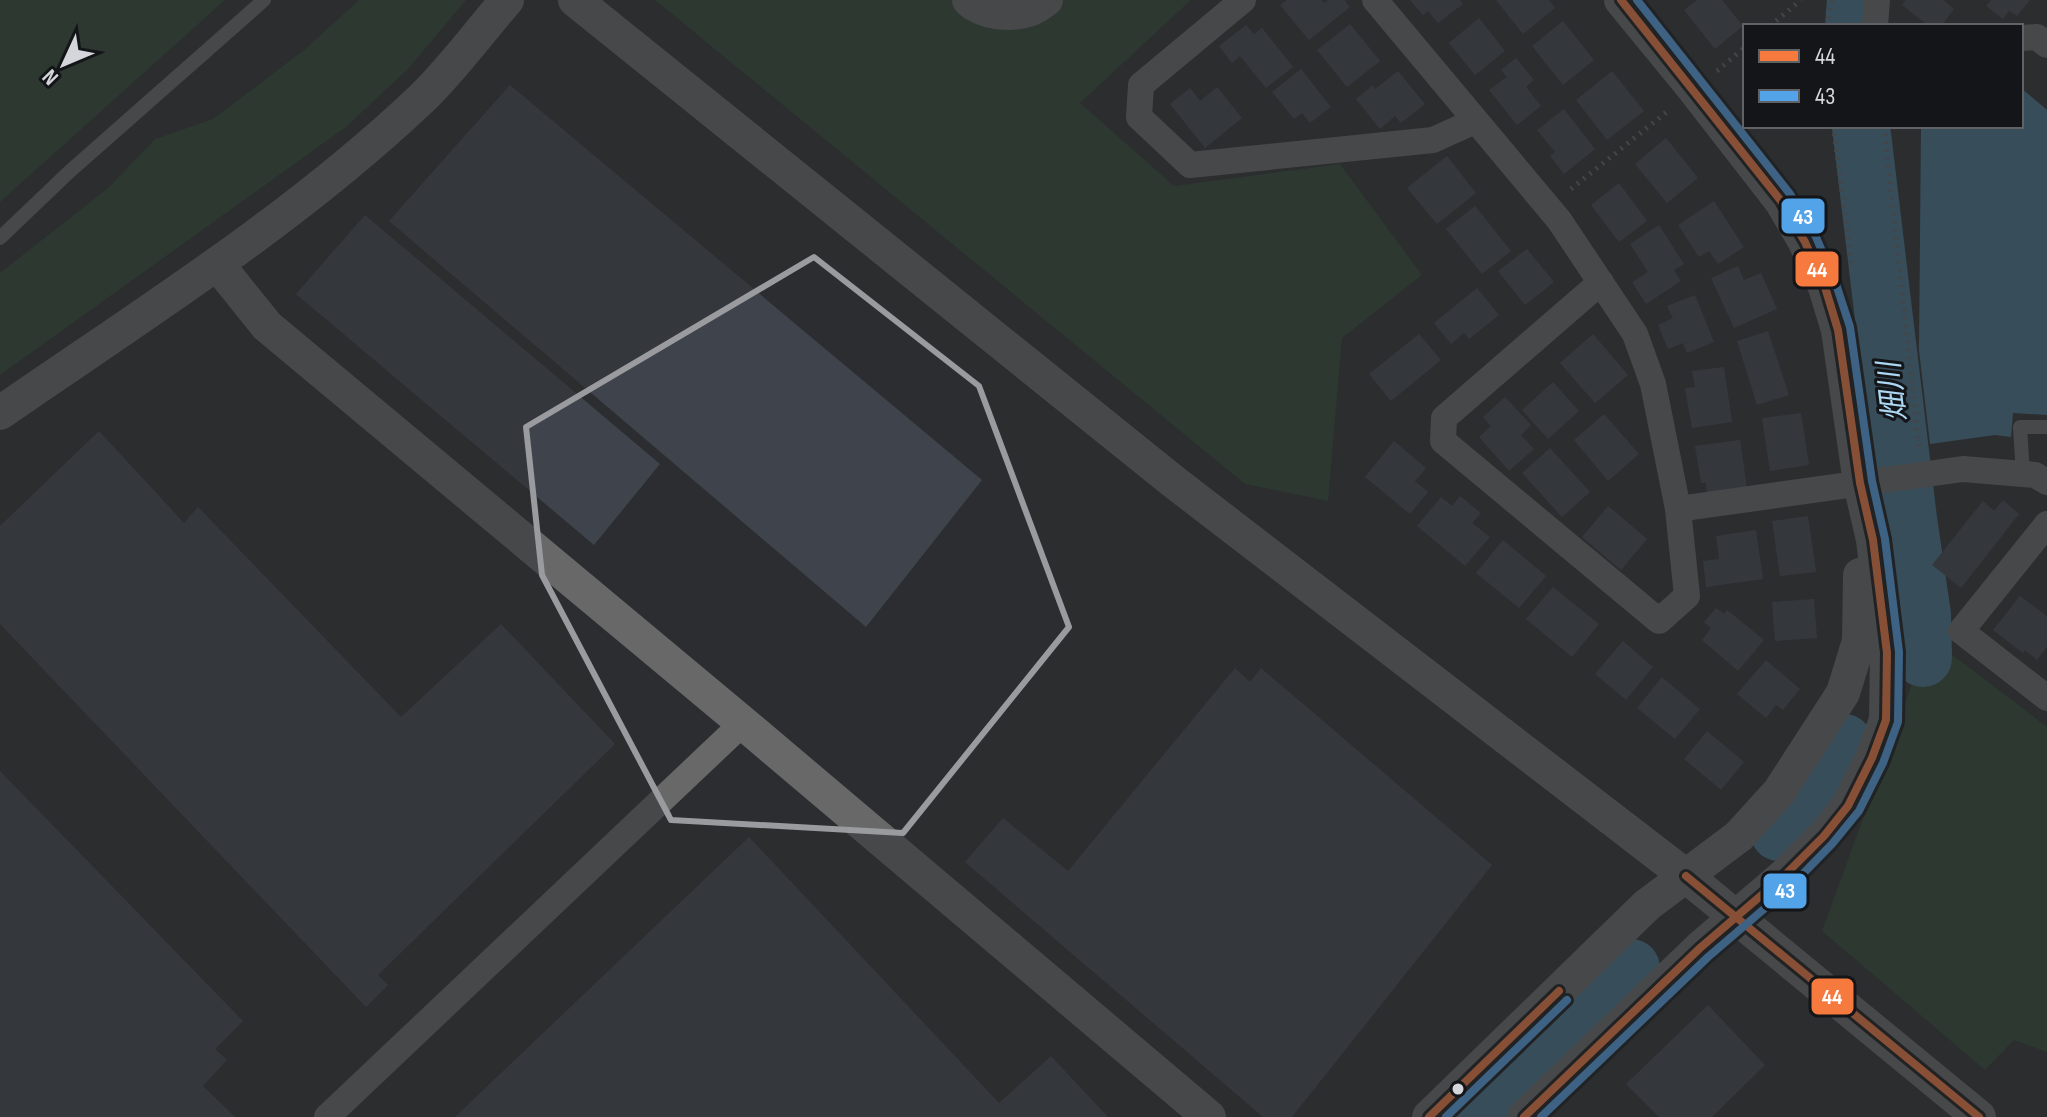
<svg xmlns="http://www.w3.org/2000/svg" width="2047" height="1117" font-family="'Sofia Sans Condensed','Noto Sans JP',sans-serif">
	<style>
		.green { fill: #2d4531 }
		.water { fill: #47738f }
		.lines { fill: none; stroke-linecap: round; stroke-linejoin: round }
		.river { stroke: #47738f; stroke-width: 58 }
		.building { fill: #3f444c }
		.path { stroke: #626364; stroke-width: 5; stroke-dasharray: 2 6; stroke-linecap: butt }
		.service { stroke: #696868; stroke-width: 14 }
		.minor { stroke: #696868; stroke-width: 26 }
		.tertiary { stroke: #696868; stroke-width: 34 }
		.bus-1-casing { stroke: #131518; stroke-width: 14 }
		.bus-2-casing { stroke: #131518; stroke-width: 14 }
		.bus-1 { stroke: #f6793e; stroke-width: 8 }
		.bus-2 { stroke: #53a3e8; stroke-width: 8 }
		.marked { fill: none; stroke: #999b9f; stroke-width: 6; stroke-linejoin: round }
		.bus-dot { fill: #d4d6db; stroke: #131518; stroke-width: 3 }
		.labels { text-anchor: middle; stroke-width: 6; stroke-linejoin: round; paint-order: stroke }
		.water-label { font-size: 30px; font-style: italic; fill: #acd8f4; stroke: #131518 }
		.line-badge { stroke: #131518; stroke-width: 3 }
		.badge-label { font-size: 22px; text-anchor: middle; font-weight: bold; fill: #fff }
	</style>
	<rect width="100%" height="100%" fill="#2b2d30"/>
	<path class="green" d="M0,0H225L0,202Z
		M359,0H466L408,69L346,127L0,375V273L108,188L155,139L213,119L304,50Z
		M655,0H1191L1080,103L1174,186L1340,164L1422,275L1342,338L1328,501L1245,484Z
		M1929,637L2047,727V1052L2014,1040L1985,1070L1822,931Z"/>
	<path class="water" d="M2021,88L2047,110V415L2013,413L2011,437L1995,435L1930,444L1919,350L1921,126H2021Z"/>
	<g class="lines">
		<path class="river" d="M1854,26L1856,0
			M1861,126L1908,519L1922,615L1923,658
			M1779,832L1844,743
			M1473,1117L1631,968"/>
	</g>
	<path class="building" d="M1287,0H1321L1324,3L1328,0H1344L1350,7L1309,40L1280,5Z
		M1410,0H1460L1463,4L1438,23L1428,11L1423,15Z
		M1496,0H1549L1555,8L1523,34Z
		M1697,0H1722L1743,26L1715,49L1684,10Z
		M1906,0H1943L1954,9L1941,26H1929L1902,5Z
		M1991,0H2030L2017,16L2009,11L2003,19L1986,6Z
		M1479,18L1505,51L1475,75L1449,43Z
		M1563,21L1594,60L1563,85L1532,46Z
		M1350,24L1380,61L1347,87L1317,50Z
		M1246,25L1254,34L1262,28L1293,67L1266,88L1240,56L1232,63L1219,46Z
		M1516,58L1534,80L1526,87L1541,106L1517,125L1489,90L1507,77L1501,70Z
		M1301,69L1331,107L1310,123L1302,113L1294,119L1272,92Z
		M1398,71L1425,104L1401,123L1395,116L1380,129L1356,99L1373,85L1375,89Z
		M1612,71L1644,111L1607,140L1576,100Z
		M510,85L982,480L866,627L389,221Z
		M1217,87L1242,118L1205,148L1170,104L1190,88L1200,101Z
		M1564,109L1595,149L1564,174L1550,156L1555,152L1537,130Z
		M1666,138L1698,178L1667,203L1635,164Z
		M1447,156L1476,193L1437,224L1407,188Z
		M1619,183L1647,221L1619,242L1591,205Z
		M1714,201L1744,247L1718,264L1709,251L1699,257L1678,225Z
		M1475,206L1511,251L1482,274L1446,229Z
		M365,215L660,464L594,545L296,294Z
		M1659,225L1684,264L1674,270L1681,281L1646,304L1632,282L1648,272L1630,244Z
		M1527,249L1554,282L1525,305L1498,271Z
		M1738,266L1744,280L1761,273L1777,309L1734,328L1711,278Z
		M1477,288L1499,315L1469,339L1464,333L1451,344L1434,323Z
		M1695,295L1714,342L1687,353L1683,343L1668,349L1658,325L1673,318L1667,306Z
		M1768,331L1789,395L1757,405L1737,341Z
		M1419,334L1441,360L1391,401L1369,374Z
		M1593,334L1628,375L1595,403L1560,363Z
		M1724,367L1732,422L1692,428L1685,388L1695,387L1692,371Z
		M1553,382L1579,411L1548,439L1522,410Z
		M1505,397L1531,425L1521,435L1534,449L1509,471L1479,437L1491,426L1483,417Z
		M1801,413L1809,465L1770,471L1762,418Z
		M1604,414L1639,454L1608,481L1574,440Z
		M99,431L184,523L198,507L401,717L501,624L615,744L378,975L388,985L366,1007L0,624V526Z
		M1740,440L1747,488L1707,494L1706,483H1701L1695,446Z
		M1394,441L1426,468L1415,481L1428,492L1410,514L1365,477Z
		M1550,448L1590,492L1562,517L1522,473Z
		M1460,496L1481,513L1472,523L1490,537L1465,566L1417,526L1441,497L1452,506Z
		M2003,500L2019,514L1961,588L1932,565L1983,501L1994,511Z
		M1608,506L1647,539L1621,570L1582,537Z
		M1808,516L1816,572L1780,576L1772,521Z
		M1756,530L1763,579L1706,587L1703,561L1719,559L1716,536Z
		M1503,540L1546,576L1519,608L1476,573Z
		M1553,587L1599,624L1572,657L1526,619Z
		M2020,596L2047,616V647L2037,660L2025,650L2023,653L1993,630Z
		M1814,599L1817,638L1775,641L1772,602Z
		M1716,608L1724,614L1727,610L1764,640L1738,671L1702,640L1711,628L1704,622Z
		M1623,641L1653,667L1626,700L1595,674Z
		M1766,660L1800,689L1783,710L1776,705L1766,718L1737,694Z
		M1235,668L1250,682L1261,668L1492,865L1292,1117H1263L965,862L1003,818L1068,871Z
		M1662,677L1700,709L1675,739L1637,708Z
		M1707,731L1744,762L1721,790L1684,759Z
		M0,771L243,1021L215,1049L227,1060L203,1086L235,1117H0Z
		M749,837L999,1103L1051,1056L1108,1117H455Z
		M1708,1005L1765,1065L1712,1117H1659L1626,1084Z"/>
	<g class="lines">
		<path class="path" d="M1770,26L1801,0
			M1827,26L1832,0
			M1717,71L1745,47
			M1833,126L1852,264
			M1884,126L1919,449
			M1571,189L1669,110"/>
		<path class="service" d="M0,238L69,172L264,0
			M2023,474L2020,427H2047"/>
		<path class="minor" d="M1243,0L1141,85L1139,117L1190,165L1433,140L1475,121
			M1375,0L1559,220L1635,334L1653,384L1678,509L1687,596L1659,621L1443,441L1444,418L1601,282
			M1875,26L1877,0
			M2021,38L2037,37L2047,45
			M1678,509L1963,469L2035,475L2047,482
			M2047,524L1961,631L2047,698
			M327,1117L743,723"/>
		<path class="tertiary" d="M575,0L1174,482L1686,876L1979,1117
			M969,0C982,13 1011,16 1028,10C1034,9 1041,3 1046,0
			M218,265L267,326L743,723L1209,1117
			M0,413C143,314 292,221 419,101C451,71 478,33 507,0
			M1429,1117L1647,905L1739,836L1779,792L1843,693L1859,641L1860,575
			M1524,1117L1700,948L1785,875L1824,836L1848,806L1872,758L1886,720L1887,653L1873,540L1860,483L1838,330L1825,287L1805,242L1781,201L1694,89L1621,0"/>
		<g class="bus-1-casing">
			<path id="bus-1" d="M1686,876L1979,1117
				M1429,1117L1559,991
				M1524,1117L1700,948L1785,875L1824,836L1848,806L1872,758L1886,720L1887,653L1873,540L1860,483L1838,330L1825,287L1805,242L1781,201L1621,0"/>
		</g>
		<g class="bus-2-casing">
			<path id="bus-2" d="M1446,1117L1567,1000
				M1541,1117L1708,957L1793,884L1832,844L1859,811L1883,763L1898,722L1899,652L1885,539L1872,481L1850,327L1836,284L1816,237L1790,194L1637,0"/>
		</g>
		<use href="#bus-1" class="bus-1"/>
		<use href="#bus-2" class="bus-2"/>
	</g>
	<path d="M0 0H2047V1117H0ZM814,257L979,386L1069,627L903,833L671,820L542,575L526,427Z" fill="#2b2d30" fill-opacity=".55" fill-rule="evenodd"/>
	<path class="marked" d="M814,257L979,386L1069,627L903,833L671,820L542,575L526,427Z"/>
	<circle class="bus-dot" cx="1458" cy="1089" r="7"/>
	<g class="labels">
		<g class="water-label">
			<text transform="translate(1892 392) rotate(-97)" y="10">畑川</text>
		</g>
	</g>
	<g class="line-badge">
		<rect x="1780" y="197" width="46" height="38" rx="8" fill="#53a3e8"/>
		<rect x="1794" y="250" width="46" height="38" rx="8" fill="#f6793e"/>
		<rect x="1762" y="872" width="46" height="38" rx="8" fill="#53a3e8"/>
		<rect x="1810" y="977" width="45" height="39" rx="8" fill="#f6793e"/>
	</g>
	<g class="badge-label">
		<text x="1803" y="224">43</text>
		<text x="1817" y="277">44</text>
		<text x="1785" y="898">43</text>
		<text x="1832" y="1004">44</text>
	</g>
	<rect x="1743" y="24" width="280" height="104" fill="#131518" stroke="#606266" stroke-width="2"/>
	<rect x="1759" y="50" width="40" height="12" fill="#f6793e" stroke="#606266" stroke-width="2"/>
	<text x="1815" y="64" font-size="24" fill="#d4d6db">44</text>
	<rect x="1759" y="90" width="40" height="12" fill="#53a3e8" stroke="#606266" stroke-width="2"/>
	<text x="1815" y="104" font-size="24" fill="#d4d6db">43</text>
	<g transform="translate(64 64) rotate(226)" stroke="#131518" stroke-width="6" paint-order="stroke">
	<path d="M0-6L14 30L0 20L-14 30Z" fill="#d4d6db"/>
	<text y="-12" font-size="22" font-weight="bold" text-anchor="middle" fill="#d4d6db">N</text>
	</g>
</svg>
